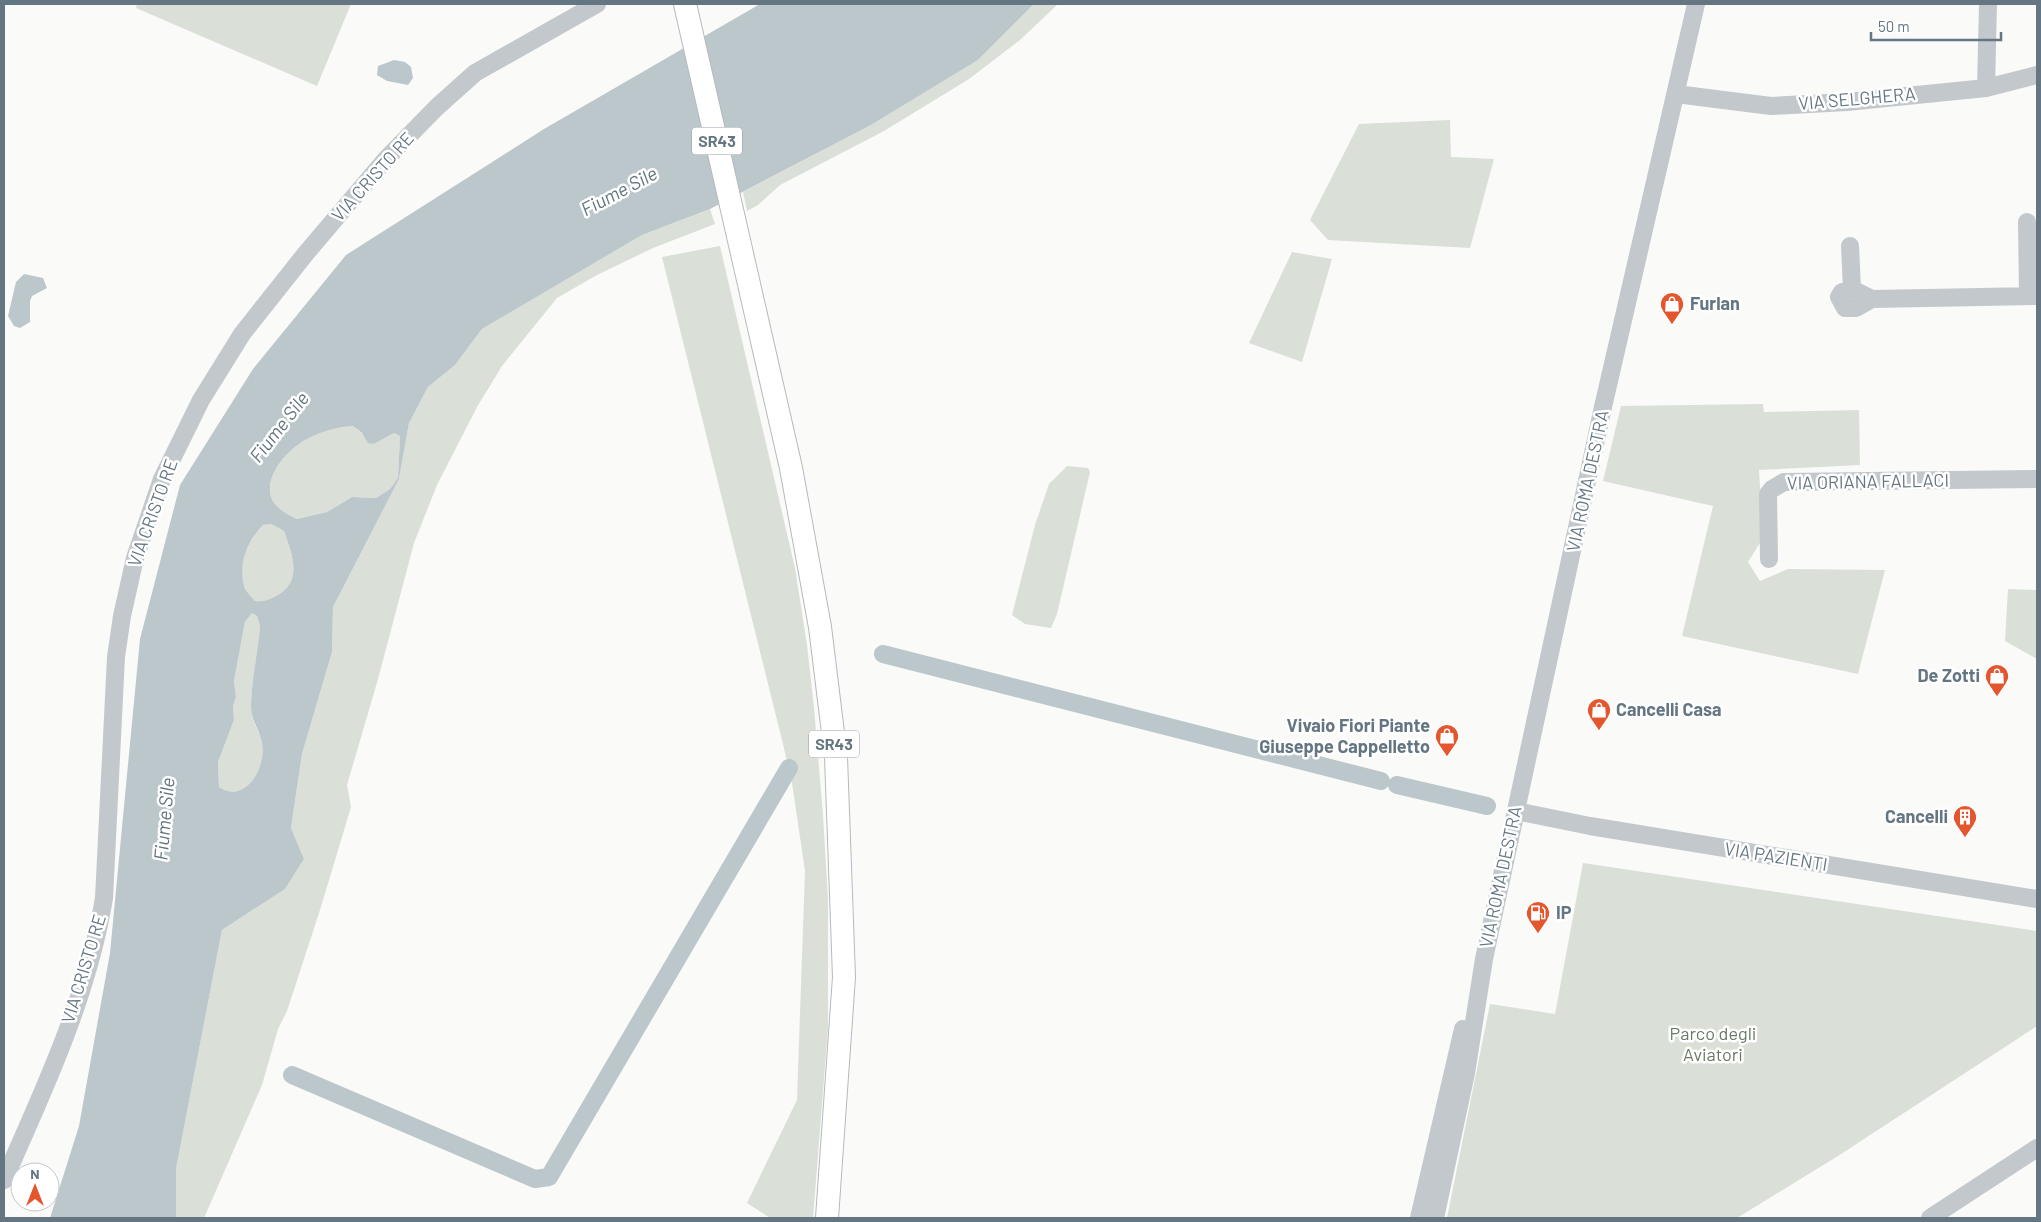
<svg xmlns="http://www.w3.org/2000/svg" width="2041" height="1222" font-family="Barlow,sans-serif">
	<style>
		.green { fill: #dadfd7 }
		.water { fill: #bbc7cb; fill-rule: evenodd }
		.lines { fill: none; stroke-linecap: round; stroke-linejoin: round }
		.canal { stroke: #bbc7cb; stroke-width: 18 }
		.major-casing { stroke: #b5babe; stroke-width: 24 }
		.minor { stroke: #c3c8cc; stroke-width: 18 }
		.major { stroke: #fff; stroke-width: 22 }
		.labels { text-anchor: middle; stroke-width: 5; stroke-linejoin: round; paint-order: stroke }
		.shield { fill: #fff; stroke: #939fa8; stroke-width: 1 }
		.shield-label { font-size: 16px; font-weight: bold; fill: #657683 }
		.street-label { font-size: 18px; fill: #657683; stroke: #fff }
		.poi-label { font-size: 18px; font-weight: bold; fill: #657683; stroke: #fff; text-anchor: start }
		.park-label { font-size: 18px; fill: #687a64; stroke: #fff }
		.water-label { font-size: 19px; font-style: italic; fill: #60757c; stroke: #fff }
	</style>
	<rect width="100%" height="100%" fill="#fafaf8"/>
	<path class="green" d="M137,4H351L317,86L136,8Z
		M1034,4H1058L1020,40L969,79L884,131L780,185L758,205L747,211L743,192L871,125L978,60Z
		M1450,120L1451,157L1494,159L1470,248L1328,240L1310,220L1359,124Z
		M710,209L715,224L653,248L597,275L557,298L502,366L477,407L437,485L414,543L378,679L347,785L351,807L320,910L287,1011L278,1029L262,1085L204,1218H176V1169L222,930L285,889L304,859L291,828L302,754L332,652L333,607L399,479L409,423L428,387L455,365L482,329L642,235Z
		M720,246L795,568L807,645L814,708L823,815L828,899V1028L813,1218H770L747,1203L797,1100L805,871L792,783L783,744L662,257Z
		M1292,252L1332,259L1302,362L1249,343Z
		M1763,404L1764,412L1859,410L1860,465L1759,470L1763,538L1748,562L1760,581L1788,569L1885,570L1858,674L1682,636L1713,506L1603,481L1621,406Z
		M353,426L374,444L394,433L400,436L398,478L390,489L376,498L352,497L327,512L297,519C288,515 274,507 271,497C264,475 291,446 308,438C323,431 337,427 353,426Z
		M1067,466L1088,468L1090,472L1057,614L1051,628L1025,624L1012,615L1035,525L1049,484Z
		M271,524L284,531C292,554 303,580 278,595C270,599 264,602 255,601C252,597 247,593 246,589C235,566 248,542 263,525Z
		M2008,589L2037,590V659L2005,641Z
		M252,613L257,616L260,626C258,653 251,681 251,707C251,719 256,726 260,736C267,753 259,779 244,788C235,794 227,792 219,787L218,762L234,720L233,706L236,697L234,681L245,622Z
		M1583,863L2037,931V1026L1838,1156L1737,1218H1447L1490,1004L1555,1014Z"/>
	<path class="water" d="M760,4H1034L978,60L871,125L710,209L642,235L482,329L455,365L428,387L409,423L399,479L333,607L332,652L302,754L291,828L304,859L285,889L222,930L176,1169V1218H50L79,1126L110,953L140,639L180,485L253,369L346,255L544,129ZM353,426L362,433L368,443L374,444L394,433L400,436L398,478L390,489L376,498L352,497L327,512L297,519C288,515 274,507 271,497C264,474 291,446 309,438C323,431 337,427 353,426ZM271,524L284,531C292,554 303,580 278,595C270,599 264,602 255,601C252,597 247,593 245,588C237,565 247,542 263,525ZM252,613L257,616L260,626C258,653 251,681 251,707C251,719 257,726 260,736C267,753 259,779 244,788C235,794 227,792 219,787L218,762L234,720L233,706L236,697L234,681L245,622Z
		M394,60L405,62L411,67L413,78L408,85L387,81L377,75L378,66Z
		M24,274L43,278L47,288L32,296L30,301V322L20,328L14,326L8,316L16,282Z"/>
	<g class="lines">
		<path class="canal" d="M883,654L1381,781
			M1397,785L1487,806
			M292,1075L535,1179L549,1177L789,768"/>
		<g class="major-casing">
			<path id="major" d="M685,4L791,468L820,627L836,757L844,977L827,1218"/>
		</g>
		<path class="minor" d="M1986,88L1988,4
			M1676,94L1771,106L1847,102L1986,88L2037,75
			M2027,222L2028,296
			M1850,246L1852,289
			M1872,299L1856,308H1845L1839,297L1842,292L1852,289L1872,299L2037,296
			M1769,559L1768,494L1772,489L1784,482L2037,479
			M1516,811L1590,826L2037,899
			M4,1180C44,1090 88,996 104,898L116,657L122,616L135,558L162,479L201,400L242,334L307,252L386,159L437,107L475,73L597,4
			M1419,1218L1463,1029
			M1435,1218L1466,1073L1484,959L1603,407L1696,4
			M1930,1218L2037,1148"/>
		<use href="#major" class="major"/>
	</g>
	<defs>
		<g id="shop-pin" transform="scale(1.25)"><path d="M0 17L-7.5 6A9.5 9.5 0 1 1 7.5 6Z" fill="#e4572e" stroke="#fff"/><path d="M-5-2.5h2.3a2.7 3.5 0 0 1 5.4 0H5L5.5 6h-11ZM-1.5-2.5h3a1.5 2.3 0 0 0-3 0Z" fill="#fff"/></g>
		<g id="building-pin" transform="scale(1.25)"><path d="M0 17L-7.5 6A9.5 9.5 0 1 1 7.5 6Z" fill="#e4572e" stroke="#fff"/><path d="M-4-6H4V6H1V3H-1V6H-4ZM-2.5-4.3h1.7v1.8h-1.7ZM.8-4.3h1.7v1.8H.8ZM-2.5-1h1.7V.8h-1.7ZM.8-1h1.7V.8H.8Z" fill="#fff"/></g>
		<g id="fuel-pin" transform="scale(1.25)"><path d="M0 17L-7.5 6A9.5 9.5 0 1 1 7.5 6Z" fill="#e4572e" stroke="#fff"/><path d="M-5.5-6h7V0h2V4h1.3V-2.5L3-4.5l.8-.8L6-3V5H2.5V1h-1V6h-7ZM-4.2-4.7v3.2H.2V-4.7Z" fill="#fff"/></g>
	</defs>
	<g fill-rule="evenodd">
		<use href="#shop-pin" x="1672" y="304"/>
		<use href="#shop-pin" x="1997" y="676"/>
		<use href="#shop-pin" x="1599" y="710"/>
		<use href="#shop-pin" x="1447" y="736"/>
		<use href="#building-pin" x="1965" y="817"/>
		<use href="#fuel-pin" x="1538" y="913"/>
	</g>
	<g class="labels">
		<g class="shield">
			<rect x="692" y="127.5" width="50" height="27" rx="4"/>
			<rect x="809" y="730.5" width="50" height="27" rx="4"/>
		</g>
		<g class="shield-label">
			<text x="717" y="147">SR43</text>
			<text x="834" y="750">SR43</text>
		</g>
		<g class="street-label">
			<text transform="translate(1857 99) rotate(-5)" y="6">VIA SELGHERA</text>
			<text transform="translate(373 177) rotate(-48)" y="6">VIA CRISTO RE</text>
			<text transform="translate(1588 481) rotate(-78)" y="6">VIA ROMA DESTRA</text>
			<text transform="translate(1868 482) rotate(-1)" y="6">VIA ORIANA FALLACI</text>
			<text transform="translate(153 513) rotate(-70)" y="6">VIA CRISTO RE</text>
			<text transform="translate(1776 857) rotate(9)" y="6">VIA PAZIENTI</text>
			<text transform="translate(1501 877) rotate(-78)" y="6">VIA ROMA DESTRA</text>
			<text transform="translate(84 969) rotate(-73)" y="6">VIA CRISTO RE</text>
		</g>
		<g class="poi-label">
			<text x="1690" y="310">Furlan</text>
			<text x="1980" y="682" text-anchor="end">De Zotti</text>
			<text x="1616" y="716">Cancelli Casa</text>
			<text x="1430" y="732" text-anchor="end">Vivaio Fiori Piante<tspan x="1430" dy="21">Giuseppe Cappelletto</tspan></text>
			<text x="1948" y="823" text-anchor="end">Cancelli</text>
			<text x="1556" y="919">IP</text>
		</g>
		<g class="park-label">
			<text x="1713" y="1040">Parco degli<tspan x="1713" dy="21">Aviatori</tspan></text>
		</g>
		<g class="water-label">
			<text transform="translate(619 191) rotate(-28)" y="7">Fiume Sile</text>
			<text transform="translate(279 427) rotate(-52)" y="7">Fiume Sile</text>
			<text transform="translate(164 819) rotate(-85)" y="7">Fiume Sile</text>
		</g>
	</g>
	<rect width="2041" height="1222" fill="none" stroke="#657683" stroke-width="10"/>
	<g transform="translate(35 1187)"><circle r="24" fill="#ffffff" stroke="#c1c8cd"/>
	<path d="M0-4L9 19L0 12L-9 19Z" fill="#e4572e"/>
	<text y="-8" font-size="14" font-weight="bold" text-anchor="middle" fill="#657683">N</text>
	</g>
	<path d="M1871 32v8h130v-8" fill="none" stroke="#657683" stroke-width="2.5"/>
	<text x="1878" y="32" font-size="15" fill="#657683" stroke="#ffffff" stroke-width="4" paint-order="stroke">50 m</text>
</svg>
